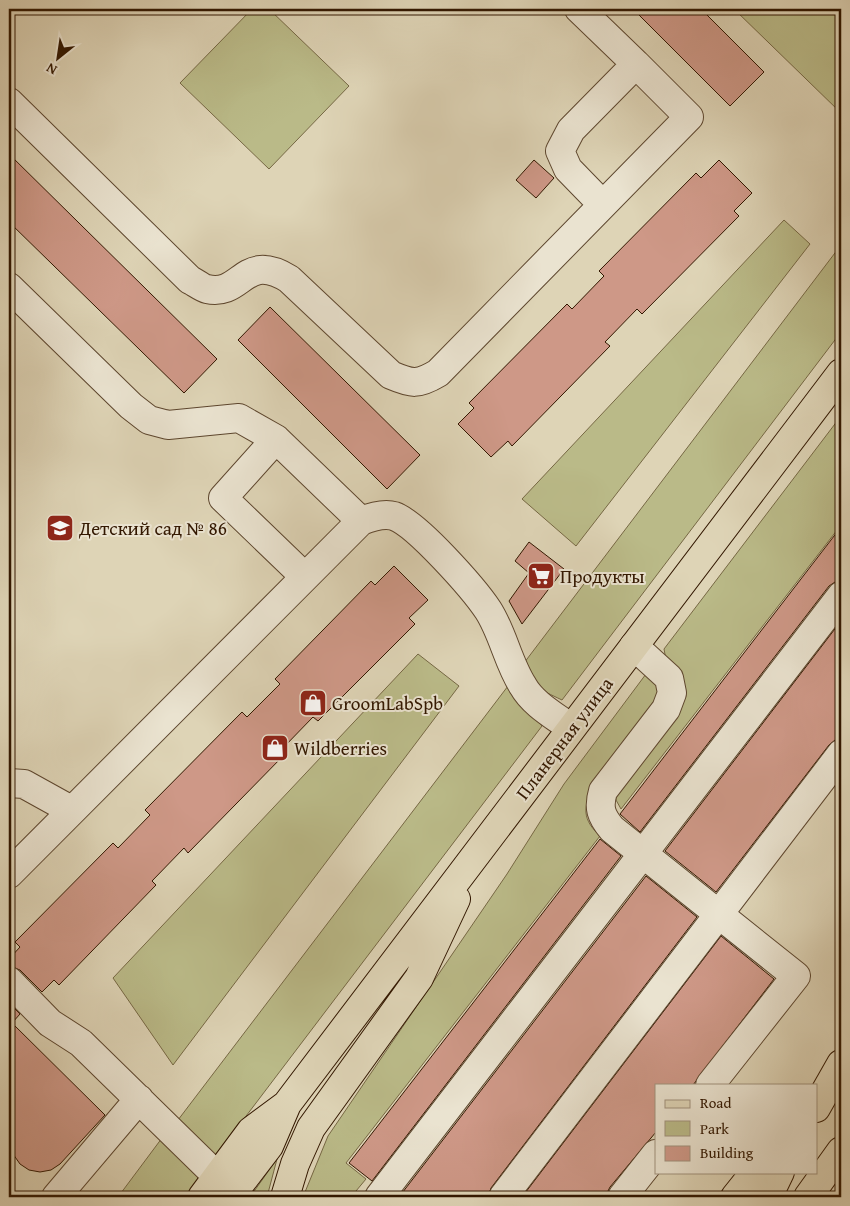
<svg xmlns="http://www.w3.org/2000/svg" width="850" height="1206" font-family="'Gentium Book Plus',serif">
	<style>
		.green { fill: #baba88; stroke: #766844 }
		.building { fill: #ce9887; stroke: #321700 }
		.lines { fill: none; stroke-linecap: round; stroke-linejoin: round }
		.minor-casing { stroke: #5d462e; stroke-width: 30 }
		.major-casing { stroke: #321700; stroke-width: 30 }
		.highway-casing { stroke: #321700; stroke-width: 30 }
		.minor { stroke: #eae3d0; stroke-width: 28 }
		.major { stroke: #ded4b6; stroke-width: 28 }
		.highway { stroke: #ded4b6; stroke-width: 28 }
		.labels { text-anchor: middle; stroke-width: 4; stroke-linejoin: round; paint-order: stroke }
		.poi-label { font-size: 19px; fill: #321700; stroke: #eae3d0; text-anchor: start }
		.street-label { font-size: 19px; fill: #321700; stroke: #eae3d0 }
	</style>
	<rect width="100%" height="100%" fill="#ded4b6"/>
	<filter id="stains"><feTurbulence type="fractalNoise" baseFrequency=".004" numOctaves="4"/><feColorMatrix values="0 0 0 0 .2 0 0 0 0 .09 0 0 0 0 .02 0 0 0 .5 -.17"/></filter>
	<radialGradient id="worn" r=".72"><stop offset=".6" stop-color="#630" stop-opacity="0"/><stop offset="1" stop-color="#630" stop-opacity=".3"/></radialGradient>
	<path class="green" d="M252,9H269L349,86L269,169L180,83Z
		M734,9H841V113Z
		M784,220L810,244L576,546L522,499Z
		M841,245V332L562,700C539,689 532,687 524,663Z
		M841,416V525L621,809L616,800V793L676,712L664,649Z
		M418,654L459,686L173,1065L113,978Z
		M646,674L659,680V701L593,787C583,808 582,819 600,836L346,1163L366,1179L351,1197H303L328,1136L507,874L564,784Z
		M508,686L542,726L215,1157L178,1120Z
		M162,1138L201,1176L185,1197H118Z
		M277,1159L267,1197H250Z"/>
	<path class="building" d="M633,9H701L764,72L730,106Z
		M9,154L217,359L184,393L9,222Z
		M534,160L554,178L536,198L516,180Z
		M719,160L752,193L734,211L739,216L642,314L637,309L605,342L610,346L512,446L508,441L491,457L458,424L474,408L469,403L567,304L572,309L604,276L599,271L696,173L701,178Z
		M270,307L420,455L387,489L238,340Z
		M841,527V581L835,582L829,586L640,832L620,814Z
		M529,542L564,569L522,624L509,601L529,573L515,561Z
		M394,566L428,600L409,618L415,624L318,721L313,717L281,750L285,754L188,853L184,848L152,881L156,885L59,985L54,980L42,992L20,970L9,966V959L20,947L15,942L113,843L118,848L150,815L145,810L242,712L247,717L280,684L275,679L371,581L375,585Z
		M841,621V735L829,745L716,892L665,851Z
		M600,839L621,856L372,1181L349,1163Z
		M646,876L697,917L491,1188L488,1197H399Z
		M721,936L774,979L693,1085H656V1132L610,1187L605,1197H522Z
		M9,1003L20,1014L12,1023L105,1115L60,1164L51,1170L40,1172L29,1170L20,1164L13,1154L11,1143L14,1132L9,1127Z"/>
	<g class="lines">
		<g class="minor-casing">
			<path id="minor" d="M579,9L636,64L571,130L560,151L568,169L602,204
				M9,102L190,280C195,282 202,288 207,289C243,297 243,251 289,279L391,375C412,384 418,385 438,373L689,117L636,64
				M9,287L131,406L149,420L168,425L239,418L276,439L361,521C371,517 384,513 394,516C417,524 474,589 488,610C503,633 508,663 523,686C533,704 555,716 571,728
				M276,439L223,498L305,577
				M634,646L669,678L672,693L666,709L603,791C598,808 601,816 612,829L796,976L710,1085
				M9,783L24,784L71,810
				M9,874L361,521
				M9,981L50,1023L81,1043L218,1177
				M56,1197L139,1099
				M379,1197L841,596
				M503,1197L841,754
				M622,1197L656,1154"/>
		</g>
		<g class="major-casing">
			<path id="major" d="M816,1108L841,1064
				M202,1197L251,1131L286,1105
				M230,1197L269,1146L287,1104L841,373
				M285,1197L295,1164L311,1128L419,978L456,899
				M735,1197L755,1172
				M768,1197L780,1172"/>
		</g>
		<g class="highway-casing">
			<path id="highway" d="M808,1197L841,1151"/>
		</g>
		<use href="#minor" class="minor"/>
		<use href="#major" class="major"/>
		<use href="#highway" class="highway"/>
	</g>
	<defs>
		<g id="school-square" transform="scale(1.4375)"><rect x="-9" y="-9" width="18" height="18" rx="4" fill="#8f2418" stroke="#eae3d0"/><path d="M0-5L7-2L0 1L-7-2ZM-4 1L0 2.5L4 1V4Q0 6-4 4Z" fill="#fff"/></g>
		<g id="supermarket-square" transform="scale(1.4375)"><rect x="-9" y="-9" width="18" height="18" rx="4" fill="#8f2418" stroke="#eae3d0"/><path d="M-6-5.5h2.5l.6 2H6L4.5 2H-2.5L-4.4-4H-6ZM-1.5 3.2a1.3 1.3 0 1 0 .1 0ZM3 3.2a1.3 1.3 0 1 0 .1 0Z" fill="#fff"/></g>
		<g id="shop-square" transform="scale(1.4375)"><rect x="-9" y="-9" width="18" height="18" rx="4" fill="#8f2418" stroke="#eae3d0"/><path d="M-5-2.5h2.3a2.7 3.5 0 0 1 5.4 0H5L5.5 6h-11ZM-1.5-2.5h3a1.5 2.3 0 0 0-3 0Z" fill="#fff"/></g>
	</defs>
	<g fill-rule="evenodd">
		<use href="#school-square" x="60" y="528"/>
		<use href="#supermarket-square" x="541" y="576"/>
		<use href="#shop-square" x="313" y="703"/>
		<use href="#shop-square" x="275" y="748"/>
	</g>
	<g class="labels">
		<g class="poi-label">
			<text x="79" y="535">Детский сад № 86</text>
			<text x="560" y="583">Продукты</text>
			<text x="332" y="710">GroomLabSpb</text>
			<text x="294" y="755">Wildberries</text>
		</g>
		<g class="street-label">
			<text transform="translate(564 738) rotate(-53)" y="7">Планерная улица</text>
		</g>
	</g>
	<rect width="850" height="1206" fill="none" stroke="#ded4b6" stroke-width="30"/>
	<rect x="10" y="10" width="830" height="1186" fill="none" stroke="#321700" stroke-width="2.5"/>
	<rect x="15" y="15" width="820" height="1176" fill="none" stroke="#321700"/>
	<rect x="655" y="1084" width="162" height="90" fill="#eae3d0" stroke="#a0917d"/>
	<rect x="665" y="1100" width="25" height="8" fill="#ded4b6" stroke="#a0917d"/>
	<text x="700" y="1108" font-size="15" fill="#321700">Road</text>
	<rect x="665" y="1121" width="25" height="15" fill="#baba88" stroke="#a0917d"/>
	<text x="700" y="1134" font-size="15" fill="#321700">Park</text>
	<rect x="665" y="1146" width="25" height="15" fill="#ce9887" stroke="#a0917d"/>
	<text x="700" y="1158" font-size="15" fill="#321700">Building</text>
	<g transform="translate(58 58) rotate(210)" stroke="#eae3d0" stroke-width="4" paint-order="stroke">
	<path d="M0-4L9 19L0 12L-9 19Z" fill="#321700"/>
	<text y="-8" font-size="14" font-weight="bold" text-anchor="middle" fill="#321700">N</text>
	</g>
	<rect width="100%" height="100%" filter="url(#stains)"/>
	<rect width="100%" height="100%" fill="url(#worn)"/>
</svg>
